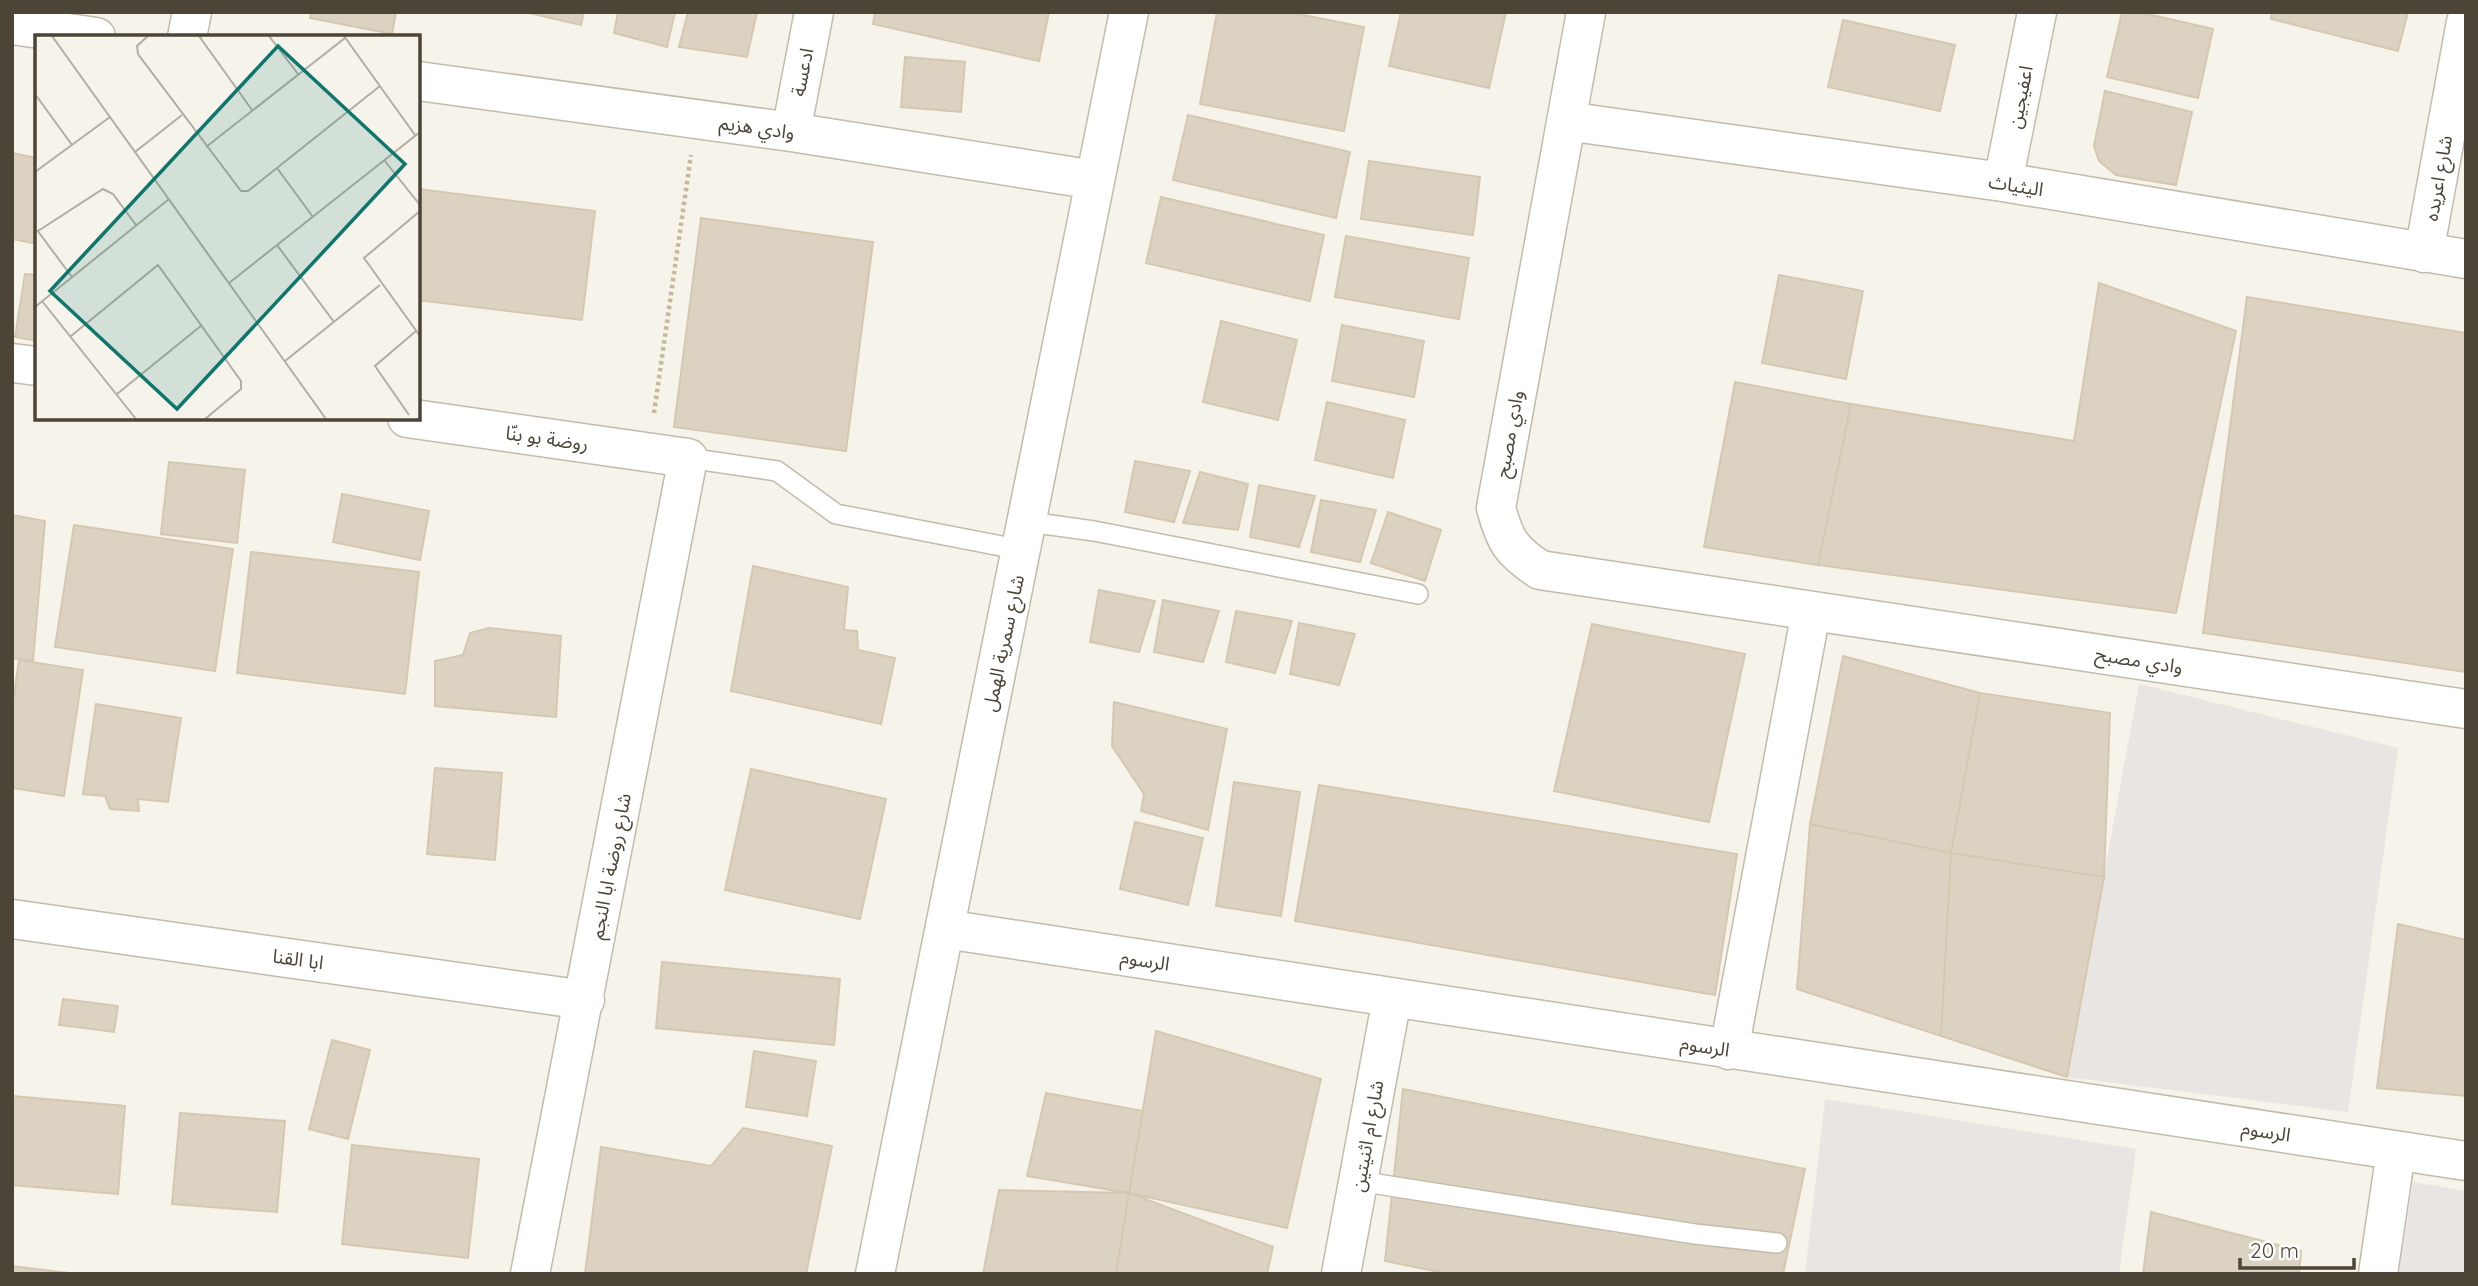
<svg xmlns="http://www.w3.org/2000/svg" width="2478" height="1286" font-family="Quicksand,'Noto Sans Arabic',sans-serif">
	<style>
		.parking { fill: #e8e5e2 }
		.building { fill: #dcd2c1; stroke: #d5c8b0; stroke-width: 2 }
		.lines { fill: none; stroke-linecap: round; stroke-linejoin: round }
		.service-casing { stroke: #c3bbab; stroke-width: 22 }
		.minor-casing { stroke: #c3bbab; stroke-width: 41 }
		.path { stroke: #c7b89b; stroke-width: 4.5; stroke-dasharray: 3.5 3.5; stroke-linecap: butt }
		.service { stroke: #fff; stroke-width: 19 }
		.minor { stroke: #fff; stroke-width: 38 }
		.labels { text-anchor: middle; stroke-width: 7; stroke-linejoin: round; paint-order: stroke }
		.street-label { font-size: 19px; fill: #4c4437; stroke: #fff }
		.inset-road { fill: none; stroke: #b2ada2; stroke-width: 2 }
		.view { fill: #0f766e; fill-opacity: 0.15; stroke: #0f766e; stroke-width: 3.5 }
		.inset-edge { fill: none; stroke: #4c4437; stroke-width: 3.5 }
	</style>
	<rect width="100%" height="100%" fill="#f6f3ea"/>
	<path class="parking" d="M2139,684L2398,748L2348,1112L2067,1077Z
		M1825,1099L2136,1149L2119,1274H1805Z
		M2413,1182L2466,1191V1274H2399Z"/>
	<path class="building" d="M311,12H396L392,34L310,18Z
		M525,12H584L581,25Z
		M618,12H675L667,47L614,33Z
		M688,12H757L747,57L679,47Z
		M875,12H1049L1039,61L873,24Z
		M1217,12H1289L1364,27L1344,131L1200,104Z
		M1401,12H1506L1489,88L1389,66Z
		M2122,12H2139L2213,29L2198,98L2107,77Z
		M2272,12H2408L2398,51L2271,19Z
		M1843,20L1955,45L1940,111L1828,87Z
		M905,57L965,62L961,112L901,107Z
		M2105,91L2192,112L2176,185L2116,175L2099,161L2094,146Z
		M1188,115L1350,152L1336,218L1173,180Z
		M12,153L37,158V244L12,239Z
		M1369,161L1480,177L1473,235L1361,219Z
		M418,189L595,211L582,320L418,300Z
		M1161,197L1324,235L1310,301L1146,263Z
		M701,218L873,242L846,451L674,427Z
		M1346,236L1469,258L1459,319L1335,297Z
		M25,274L37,275V341L15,337Z
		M1779,275L1863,291L1846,379L1762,363Z
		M2099,283L2236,331L2176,613L1818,565L1851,404L2074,441Z
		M2247,297L2466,333V672L2203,633Z
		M1221,321L1297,340L1278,420L1203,402Z
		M1342,325L1424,341L1414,397L1332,381Z
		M1735,382L1851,404L1818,565L1704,547Z
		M1327,402L1405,420L1393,478L1315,460Z
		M1135,461L1190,471L1174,522L1125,512Z
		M169,462L245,470L237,543L161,534Z
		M1200,472L1248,484L1238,530L1183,523Z
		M1259,485L1315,496L1299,547L1250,537Z
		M342,494L429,511L420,560L333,542Z
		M1321,500L1376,510L1360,562L1311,552Z
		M1388,512L1441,530L1425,581L1371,563Z
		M12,515L45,521L33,661L12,658Z
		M74,525L233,549L215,671L55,647Z
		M251,552L419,572L405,694L237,673Z
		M753,566L848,587L844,630L857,631L858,650L895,658L881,724L731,691Z
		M1099,590L1155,601L1139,652L1090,642Z
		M1163,600L1219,611L1203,662L1154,652Z
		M1236,611L1292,621L1275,673L1226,662Z
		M1299,623L1355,634L1339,685L1290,674Z
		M1592,624L1745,654L1709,822L1554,791Z
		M489,628L561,636L556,717L435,706V661L463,655L470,633Z
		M1843,656L1980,693L1951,853L1810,824Z
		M19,660L83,670L64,796L12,788V709Z
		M1980,693L2110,713L2104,877L1951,853Z
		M1114,702L1227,729L1208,830L1141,811L1144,794L1112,746Z
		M96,704L181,718L168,802L138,799L139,811L110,809L105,796L83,794Z
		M435,768L502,773L495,860L427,854Z
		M751,769L886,799L860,919L725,890Z
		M1234,782L1300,792L1281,916L1216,906Z
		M1319,785L1737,854L1715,995L1295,921Z
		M1135,822L1203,838L1188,905L1120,889Z
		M1810,824L1951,853L1941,1036L1797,989Z
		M1951,853L2104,877L2067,1077L1941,1036Z
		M2398,924L2466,940V1096L2377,1088Z
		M662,962L840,979L834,1045L656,1028Z
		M63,999L118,1006L114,1032L59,1025Z
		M1156,1031L1321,1079L1287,1228L1129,1193Z
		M332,1040L370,1050L348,1139L309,1129Z
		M754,1051L816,1061L807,1116L746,1107Z
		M1403,1089L1805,1169L1783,1274H1449L1385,1261Z
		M1046,1093L1143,1111L1129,1193L1027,1176Z
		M12,1096L125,1106L118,1194L12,1185Z
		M180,1113L285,1121L277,1212L172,1204Z
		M743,1128L832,1146L806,1274H585L601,1147L711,1166Z
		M352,1145L479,1159L468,1258L342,1244Z
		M999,1190L1129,1193L1116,1274H983Z
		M1129,1193L1273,1247L1267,1274H1116Z
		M2151,1212L2301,1251L2299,1274H2143Z
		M12,1266L77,1274H12Z"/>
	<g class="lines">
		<g class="service-casing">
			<path id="service" d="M688,458L777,471L836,514L1022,550
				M1029,522L1094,531L1418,594
				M1358,1181L1695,1234L1777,1243"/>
		</g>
		<g class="minor-casing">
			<path id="minor" d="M1586,12L1496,508C1505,541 1511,551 1540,570L2466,709
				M12,25L96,37
				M187,37L192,12
				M418,81L791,132L1095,180
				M1566,121L2003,182L2466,259
				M791,132L814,12
				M2003,182L2037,12
				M2424,253L2466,22
				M12,363L37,366
				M407,418L688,458L530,1274
				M12,919L585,1000
				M945,929L2466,1161
				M1729,1050L1811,612
				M875,1274L1129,12
				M1341,1274L1392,998
				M2378,1274L2396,1151"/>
		</g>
		<path class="path" d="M654,413L691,155"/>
		<use href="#service" class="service"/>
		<use href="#minor" class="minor"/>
	</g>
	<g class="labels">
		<g class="street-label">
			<text transform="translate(802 72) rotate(-79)" y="7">ادعسة</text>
			<text transform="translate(2020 97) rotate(-79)" y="7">اعفيجين</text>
			<text transform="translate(757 127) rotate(8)" y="7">وادي هزيم</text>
			<text transform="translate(2438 178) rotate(-80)" y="7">شارع اعريده</text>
			<text transform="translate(2016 185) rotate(9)" y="7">اليثياث</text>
			<text transform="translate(1509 434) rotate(-80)" y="7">وادي مصبح</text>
			<text transform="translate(547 438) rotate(8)" y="7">روضة بو بنّا</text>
			<text transform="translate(1003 643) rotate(-78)" y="7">شارع سمرية الهمل</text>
			<text transform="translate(2139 660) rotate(9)" y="7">وادي مصبح</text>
			<text transform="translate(610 866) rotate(-79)" y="7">شارع روضة ابا النجم</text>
			<text transform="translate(298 959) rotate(8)" y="7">ابا القنا</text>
			<text transform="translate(1145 960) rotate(9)" y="7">الرسوم</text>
			<text transform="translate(1705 1046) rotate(9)" y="7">الرسوم</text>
			<text transform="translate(2266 1131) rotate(9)" y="7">الرسوم</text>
			<text transform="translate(1367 1136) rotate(-80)" y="7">شارع ام اثنيتين</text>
		</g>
	</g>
	<g transform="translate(35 35)">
		<rect width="385" height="385" fill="#f6f3ea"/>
		<path class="inset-road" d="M17,1L291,384M113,1L102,11L103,19L206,156H213L345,51M164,1L217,75M234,1L263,39M309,1L380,100M0,59L37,110M171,112L310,3M100,117L147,80M349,125L385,170M242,133L278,182M0,137L75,82M385,176L329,223L385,301M2,195L37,242M3,196L68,154L78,159L101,190M242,210L299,287M194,248L385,97M7,266L101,384M0,272L134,164M36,301L123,230L206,346V354L170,384M250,326L345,250M82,359L167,290M374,380L340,331L381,296"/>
		<path class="view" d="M243,11L370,129L142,374L15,256Z"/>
		<rect width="385" height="385" class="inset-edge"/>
	</g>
	<rect width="2478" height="1286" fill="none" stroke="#4c4437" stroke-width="28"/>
	<path d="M2240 1258v10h114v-10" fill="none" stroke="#4c4437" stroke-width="3.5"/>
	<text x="2250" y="1258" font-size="21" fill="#4c4437" stroke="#ffffff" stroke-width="5" paint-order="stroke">20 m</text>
</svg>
